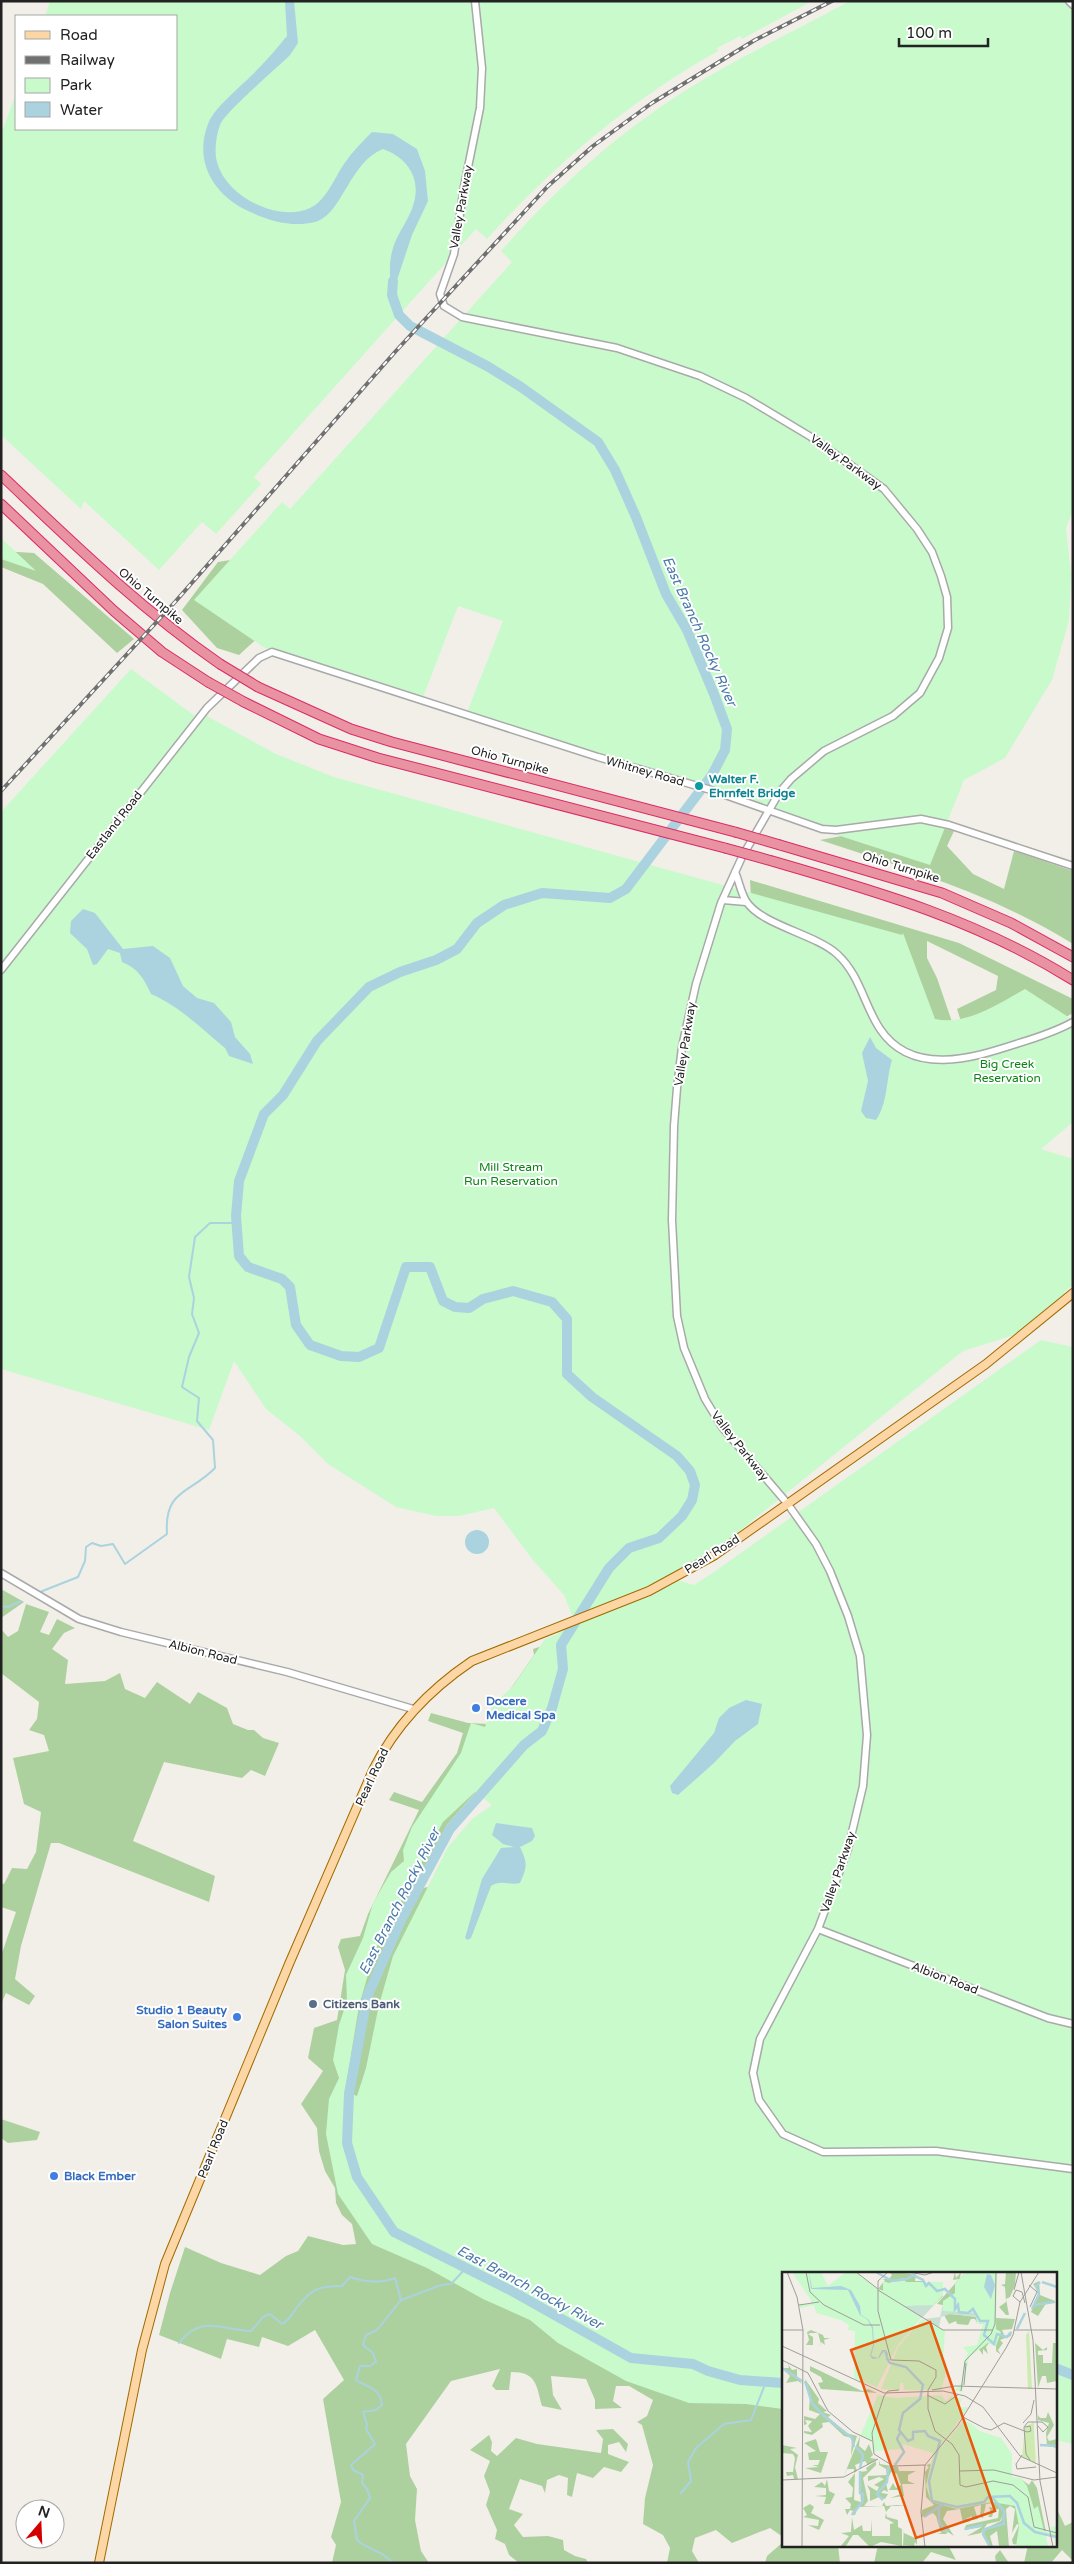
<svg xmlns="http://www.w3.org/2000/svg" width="1074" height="2564" font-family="'Varela Round',sans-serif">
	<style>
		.forest { fill: #add19e }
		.park { fill: #c8facc; fill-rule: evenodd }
		.water { fill: #aad3df }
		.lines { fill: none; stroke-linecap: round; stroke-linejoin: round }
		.stream { stroke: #aad3df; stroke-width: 2 }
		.river { stroke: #aad3df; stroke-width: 10 }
		.minor-casing { stroke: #a9a9a9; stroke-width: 9 }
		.major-casing { stroke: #a06b00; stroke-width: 10 }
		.highway-casing { stroke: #dc2a67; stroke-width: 11 }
		.minor { stroke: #fff; stroke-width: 6 }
		.major { stroke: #fcd6a4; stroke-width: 8 }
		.highway { stroke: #e892a2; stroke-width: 9 }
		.rail-casing { stroke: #707070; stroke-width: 4 }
		.rail { stroke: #fff; stroke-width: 2; stroke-dasharray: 5.5; stroke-linecap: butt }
		.highway-bridge-casing { stroke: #dc2a67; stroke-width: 11; stroke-linecap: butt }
		.highway-bridge { stroke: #e892a2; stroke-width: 9 }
		.culture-dot { fill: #0f9aa8; stroke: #fff; stroke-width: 2 }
		.shop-dot { fill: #3f7fe0; stroke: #fff; stroke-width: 2 }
		.service-dot { fill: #5c6f8a; stroke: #fff; stroke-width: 2 }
		.labels { text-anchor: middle; stroke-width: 4; stroke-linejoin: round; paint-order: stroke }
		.street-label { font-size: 12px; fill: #222; stroke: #fff }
		.culture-label { font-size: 12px; font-weight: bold; fill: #0d838f; stroke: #fff; text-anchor: start }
		.park-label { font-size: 12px; fill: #0c8416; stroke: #fff }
		.shop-label { font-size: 12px; font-weight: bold; fill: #366cbe; stroke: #fff; text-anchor: start }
		.service-label { font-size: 12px; font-weight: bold; fill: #4e5e75; stroke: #fff; text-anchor: start }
		.water-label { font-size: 14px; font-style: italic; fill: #4a7aab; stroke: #fff }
		.inset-river { fill: none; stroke: #aad3df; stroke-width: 2.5 }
		.inset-road { fill: none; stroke: #9f9d99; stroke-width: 1 }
		.view { fill: #e8590c; fill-opacity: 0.15; stroke: #e8590c; stroke-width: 2.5 }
		.inset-edge { fill: none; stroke: #222; stroke-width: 2.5 }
	</style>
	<rect width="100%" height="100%" fill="#f2efe9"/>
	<path class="forest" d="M1,551L34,553L134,639L117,653L43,584L1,567Z
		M255,556L260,636L239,655L217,648L182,610L218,562Z
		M940,827L954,831L947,846L973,874L1004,889L1014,851L1073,871V944C995,895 907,869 820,840L863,832Z
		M750,880L959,943L1073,999V1013L1050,1026L970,1050L957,1009L996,990L998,976L927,941V958L937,978L961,1048L751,898Z
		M1,1589L24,1602L1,1618Z
		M26,1604L49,1612L40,1632L49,1635L57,1619L75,1628L64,1633L52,1649L68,1660L65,1684L105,1681L120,1673L125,1689L145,1698L157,1682L190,1704L198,1692L227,1708L233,1724L248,1730H254L263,1738L279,1743L265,1776L251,1770L242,1778L164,1762L133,1841L215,1876L209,1902L59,1843H51L21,1946L15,1979L35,1996L29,2005L6,1993L1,2004V1956L16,1912L1,1907V1883L4,1884L12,1868L27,1869L36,1852L41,1812L24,1804L13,1758L49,1751L44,1735L29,1730L37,1719L39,1702L1,1673V1629L8,1637L18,1631Z
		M560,1640L481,1786L447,1825L411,1892L427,1887L783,2273V2537L770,2528L732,2543L716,2530L695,2538L692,2551L699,2563H667L670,2548L663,2535L643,2524L645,2498L653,2465L642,2425L637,2422L647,2416L653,2400L629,2386H616L613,2401L622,2408L595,2409V2400L586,2379L551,2376L553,2395L562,2410L542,2406C536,2385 537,2372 511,2372L509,2390H496L492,2386L500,2369L451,2381L406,2444L410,2476L417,2489L415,2520L421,2551L429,2563H332L336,2545L331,2537L341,2502L323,2399L344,2380L315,2330L288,2346L262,2337L259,2347L227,2339L221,2359L159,2335L170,2293L185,2247L221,2263L260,2275L286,2256L298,2251L308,2236L343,2245L356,2244L352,2224L342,2215L336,2203L335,2188L325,2171L319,2151L317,2128L301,2104L323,2071L308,2058L314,2028L337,2020L345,1970L338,1947L341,1939L360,1936L368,1914L419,1810L389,1800L394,1792L422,1802L457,1753L463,1733L428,1721L431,1713L468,1723L490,1724L501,1703L534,1655L533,1649Z
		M1,2119L40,2132L37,2140L8,2143L1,2138Z
		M613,2429L628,2444L626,2452L619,2442L608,2445V2454L629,2462L621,2472L604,2467L593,2478L577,2473L572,2497L567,2495L568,2478L559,2475L547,2480L545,2493L542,2486L520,2479L509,2509L523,2514L514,2525L523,2537L548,2536L563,2540L564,2550L575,2556L586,2559L588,2563H519L509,2555L505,2544L495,2539L497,2530L486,2505L490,2492L484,2476L490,2461L470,2450L489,2435L492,2442L491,2451L497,2456L516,2438L537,2444L601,2453L603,2439L596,2430Z
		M1055,2505L1065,2526L1073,2522V2561L1062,2550L1051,2563H1024L1028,2545H1055Z
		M783,2542V2545H838L840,2563H765L767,2556Z
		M878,2545H948L956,2560L931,2552L922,2563H874Z
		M1000,2550L1009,2563H996L995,2556Z"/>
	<path class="park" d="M50,1H812L742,39L740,36L717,48L718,51C629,101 555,164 487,239L476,229L254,477L261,484L216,534L202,522L159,570L84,501L81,509L1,435V134L16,94V129H176V16H45Z
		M850,1H1067L1073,7V510L1066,528L1071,575L1069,620L1052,680L1005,758L964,780L930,865L466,715L503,621L458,606L422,700L265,648L194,600L282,502L290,509L512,262L501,251C555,190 614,136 683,92C736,58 795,31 850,1Z
		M1,538L36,571L1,559Z
		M131,669L199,719L203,714L276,754L334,777L902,935L903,933L935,1019C965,1026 999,1004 1025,989L1073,1020V1122L1041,1149L1073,1159V1285L1064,1292L1068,1300L1033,1329L963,1351L712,1553L674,1579L694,1585L714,1572L1041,1340L1073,1347V2444L1055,2440V2273H783V2409L746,2404L689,2403L626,2381L558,2343L530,2320L483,2299L427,2268L372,2244L338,2194L326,2134L329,2099L339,2078L333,2060L339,2025L347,2001L346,1975L363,1938L373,1903L391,1872L404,1861L403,1850L412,1827L461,1753L471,1723L485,1727L492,1706L513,1686L545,1639L558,1634L562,1623L573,1618L564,1595L532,1559L494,1508L459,1516H436L396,1507L328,1464L300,1436L266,1409L234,1361L209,1430L1,1369V812ZM475,1792L492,1805L472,1819L448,1847L393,1956L379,2005L366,2068L357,2096L345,2091L359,2006L375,1950L443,1822Z"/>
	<path class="water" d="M285,1H294L298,43L290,55C277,68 225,112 220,125C216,136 214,151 217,162C226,196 277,223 310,208C326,201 335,177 344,164C352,152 362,142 372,132L393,134L417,149L425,171L428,201L412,235L392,295C390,279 388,264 393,248C397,234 408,221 413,206C422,179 408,158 383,149C351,161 342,212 318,221C293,229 266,220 244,209C212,192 194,160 208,124C214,107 243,85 256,71C267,60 277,48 287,36Z
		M83,909L95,913L123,949L153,946L170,958L183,986L197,998L214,1003L231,1022L235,1037L250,1054L253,1064L229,1056L225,1048C201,1028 179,1006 151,994C144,979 138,968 122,962L120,953L108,949L97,964L93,965L87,949L70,933L71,921Z
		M870,1037L876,1048L892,1060C886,1079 888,1103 876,1120L866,1118L861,1111L868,1081L862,1053Z
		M465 1542a12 12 0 1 1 24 0a12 12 0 1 1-24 0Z
		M746,1700L762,1704L758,1724L735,1741L714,1763L678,1795L672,1793L670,1786L714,1733L719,1718L729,1708Z
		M496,1823L532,1828L535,1836L532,1841L520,1847C527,1862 528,1866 520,1883C510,1886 501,1879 491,1886L471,1938L468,1940L465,1938L482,1879L501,1848L514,1847L503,1844L492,1835Z"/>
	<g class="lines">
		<path class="stream" d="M40,1592L78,1577L85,1561L86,1547L92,1543L101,1546L113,1544L125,1564L167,1534C164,1489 190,1494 215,1468L213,1440L197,1421L199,1398L182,1387L189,1357L199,1333L192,1314L194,1298L189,1277L195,1237L210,1223H237
			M1,1606L8,1607L21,1601
			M179,2343C202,2314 220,2330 251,2331L263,2317L270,2314L282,2324C289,2320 291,2316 295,2310C311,2289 317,2286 342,2286L350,2277C365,2282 380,2284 395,2278L401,2300L441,2285L451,2284L466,2268
			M681,2493L691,2481L688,2462L696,2448L724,2424L751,2420L766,2382
			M392,2563C383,2550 369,2551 357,2540L354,2521L370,2498L367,2489L362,2483L363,2475L353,2470L351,2465L375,2444L366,2429L367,2424L363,2412L376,2410L382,2405C381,2389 368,2387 356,2380L360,2366H370L376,2362L373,2353L363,2345L366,2335L377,2330L401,2300"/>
		<path class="river" d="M393,281L392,295L399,315L410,326L487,366L521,387L598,442L615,470L636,517L666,594L687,630L714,694L727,729L725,750L712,775L626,889L610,898L542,893L504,905L477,923L457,949L436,960L400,972L369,987L317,1041L283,1095L264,1114L239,1181L236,1216L239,1256L248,1267L282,1279L290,1287L296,1325L310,1345L341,1356L359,1357L379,1348L406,1267H430L443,1301L455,1307L469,1308L483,1299L513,1291L552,1302L567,1319V1374L592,1397L677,1456L690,1471L695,1485L692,1500L682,1516L659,1538L629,1548L609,1568L561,1645L563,1669L552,1708L542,1731L524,1745L450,1829L401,1920L367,1997L349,2094L347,2143L357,2177L394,2232L510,2290L631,2358L693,2364L708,2371L740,2380L783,2383
			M1055,2368L1073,2375"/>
		<g class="minor-casing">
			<path id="minor" d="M475,1L482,68L480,108L464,187L454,254L440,294L444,306L462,317L617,348L700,376L746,398L811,437L884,489L917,529L932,552L941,576L947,597L948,628L939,658L920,693L893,716L824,751L791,779L779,793L742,857L721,903L696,984L682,1047L677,1088L674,1126L672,1220L677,1316L684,1348L705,1399L722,1427L787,1503L816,1544L830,1571L848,1616L860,1656L867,1735L863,1786L848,1849L818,1929L760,2039L753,2073L759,2100L783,2134L823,2152L936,2151L1073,2169
				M1069,1L1073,5
				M735,872C739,881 741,893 746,901C761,925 815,934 837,954C860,975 864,1005 880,1029C912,1077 973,1058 1016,1044C1036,1038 1055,1032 1073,1022
				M723,900L746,902
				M1,970L207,708L259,658L272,652L598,757L711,790L822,829L836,830L921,819L949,825L1073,866
				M1,1573L79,1619L121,1632L287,1672L413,1709
				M818,1929L1048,2018L1073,2024"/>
		</g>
		<g class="major-casing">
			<path id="major" d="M99,2563L142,2350L165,2264L289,1964L373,1770C396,1724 429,1690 472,1661L649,1591L715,1555L986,1364L1073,1293"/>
		</g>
		<g class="highway-casing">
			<path id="highway" d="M1,475C73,543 138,607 220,664
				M1,504L114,611L162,652L208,682
				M258,687L351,729L392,742L735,832
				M244,702L319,739L378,758L725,848
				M780,845L942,893L1011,923L1073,957
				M772,861C879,892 977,920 1073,980"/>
		</g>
		<use href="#minor" class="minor"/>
		<use href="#major" class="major"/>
		<use href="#highway" class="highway"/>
		<g class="rail-casing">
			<path id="rail" d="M1,791L175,602L395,352L548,186L593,146L652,103L755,40L832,1"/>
		</g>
		<use href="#rail" class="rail"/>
		<g class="highway-bridge-casing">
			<path id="highway-bridge" d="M220,664L258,687
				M208,682L244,702
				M735,832L780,845
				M725,848L772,861"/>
		</g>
		<use href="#highway-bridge" class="highway-bridge"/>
	</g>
	<circle class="culture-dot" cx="699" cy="786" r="5"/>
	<g class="shop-dot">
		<circle cx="476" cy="1708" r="5"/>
		<circle cx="237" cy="2017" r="5"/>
		<circle cx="54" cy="2176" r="5"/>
	</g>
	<circle class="service-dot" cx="313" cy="2004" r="5"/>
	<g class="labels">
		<g class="street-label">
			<text transform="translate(461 207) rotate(-80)" y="4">Valley Parkway</text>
			<text transform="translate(846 462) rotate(36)" y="4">Valley Parkway</text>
			<text transform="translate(151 596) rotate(40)" y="4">Ohio Turnpike</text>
			<text transform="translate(510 760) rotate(15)" y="4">Ohio Turnpike</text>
			<text transform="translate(645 771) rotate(16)" y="4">Whitney Road</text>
			<text transform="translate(114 825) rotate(-52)" y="4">Eastland Road</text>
			<text transform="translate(901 867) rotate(17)" y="4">Ohio Turnpike</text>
			<text transform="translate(685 1044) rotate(-81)" y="4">Valley Parkway</text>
			<text transform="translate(740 1446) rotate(52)" y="4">Valley Parkway</text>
			<text transform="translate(712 1554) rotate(-32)" y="4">Pearl Road</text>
			<text transform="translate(203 1652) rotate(14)" y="4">Albion Road</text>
			<text transform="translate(372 1777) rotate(-65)" y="4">Pearl Road</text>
			<text transform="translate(838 1872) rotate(-71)" y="4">Valley Parkway</text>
			<text transform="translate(945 1978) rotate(21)" y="4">Albion Road</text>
			<text transform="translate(213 2149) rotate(-68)" y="4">Pearl Road</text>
		</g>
		<g class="culture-label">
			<text x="709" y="783">Walter F.<tspan x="709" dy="14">Ehrnfelt Bridge</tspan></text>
		</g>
		<g class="park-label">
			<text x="1007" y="1068">Big Creek<tspan x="1007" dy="14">Reservation</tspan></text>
			<text x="511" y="1171">Mill Stream<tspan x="511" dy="14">Run Reservation</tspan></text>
		</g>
		<g class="shop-label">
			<text x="486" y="1705">Docere<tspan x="486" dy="14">Medical Spa</tspan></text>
			<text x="227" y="2014" text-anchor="end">Studio 1 Beauty<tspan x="227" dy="14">Salon Suites</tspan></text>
			<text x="64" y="2180">Black Ember</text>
		</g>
		<g class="service-label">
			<text x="323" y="2008">Citizens Bank</text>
		</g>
		<g class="water-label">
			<text transform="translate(700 631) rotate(66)" y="5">East Branch Rocky River</text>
			<text transform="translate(399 1901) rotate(-63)" y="5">East Branch Rocky River</text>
			<text transform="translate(530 2287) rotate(28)" y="5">East Branch Rocky River</text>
		</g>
	</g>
	<g transform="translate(782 2272)">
		<rect width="275" height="275" fill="#f2efe9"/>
		<path d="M247,59L250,117H246L244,63ZM252,150V157L254,192L240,185L243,155Z" fill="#cdebb0"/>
		<path d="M107,0L134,2L133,9H141V12L161,24L152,33L138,32L96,17L103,8L100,7H107L110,3ZM173,0L174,6L179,0L178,6L183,2L167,34L155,32L177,7L171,8ZM224,0H234L233,13L228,25L224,27L227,43H224L217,35L224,30L223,15L219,13L223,12ZM257,9L258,23L273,29V31L265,30L256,44L249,40L257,20L251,12ZM168,42L205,46L212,50L211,57H209V52L205,53L207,57H201V52L195,51L193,47H189L186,53L175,52L174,49L167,52L162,43ZM214,46L233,47L230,57L220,58L223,65L230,59L229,64L218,68L221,71L216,78L219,83L214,79V74L207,71L204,75L206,82L201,77V83L196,76L208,66ZM29,58L41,63L42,66H48L42,68L43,73L39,70L38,73L36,74L39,72L36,61H29L26,62L31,65V73H24L27,68L25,60ZM253,71L261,78L265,75V78L256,79V83H261V91H270L271,71H275V109L265,111L264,104H260L256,116ZM6,92L10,98L15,97V104L20,112L16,109L4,111L8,104L0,96H7ZM28,94L80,119L86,117L95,121L39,117L36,111L41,110L39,105L28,99ZM23,107L37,127L36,131L45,139L41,140L49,143L46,145L64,161L75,164L69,184L70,166L62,164L47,150L40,151L41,155L30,163L22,161V159L30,160L26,154L30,149L23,148L25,152L22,153V144L33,147L38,142L27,138L28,123ZM266,140L272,153L265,165L267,169L275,167V176L265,174L264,161L267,151L256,148V143L258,146H264ZM78,164L77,174L83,179L87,172L91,183L88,186L95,187L86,193L83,189L73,193L75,199L72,201V197H65L62,204L63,201ZM34,167L38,180H46L39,201L23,196L37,195L30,193H36L38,188H27L26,181L34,179L22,171ZM0,173L15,176L8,177L16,183L13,195L16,207H12L11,203L5,204L4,200H11L13,186L11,182L0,181ZM97,188L98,192L116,195L117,199H134L126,203V209L133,212H120L122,224L108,226L119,222V218H107L111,211L114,216L119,213L115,202L109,200L104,211L106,220L102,218L99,221L106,222L103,227L106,228L97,225L88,229V219L85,213L95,219L97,215L92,213L102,207L97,205L86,209V204L105,203L104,197L97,193ZM94,189V193L81,206L86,229L82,234H100L102,230L104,234L115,233L126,234H109L104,240L102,234L76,235L73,243H69L71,239L68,238L65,243L63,237H68L69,232L63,226L70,225L71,216L66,210L73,201L72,228L79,230L77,200L85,199L84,196ZM152,191L148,206L155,203L230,213L247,275L231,272L230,268L237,253L235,252L230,261L233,237L228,234L224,237L227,275L217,274L215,259L208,264L211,275H207L200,263L202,257L219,249L221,243L218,249L205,252L199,261L185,264L200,255L182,258L184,253L216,246L217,237L212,238L210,245H206L209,240L207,235L212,236V231L204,232L201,246L198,245L199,233L192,235L196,247L190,248V244L184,247L189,249L181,251L178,237L165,239L161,247L172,264L166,260L164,262H155L159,261L154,244L151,241L140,245V238L152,233L144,225L143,200L147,195L144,193ZM224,204L239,207L247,213L250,208L255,216L264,260L257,258ZM45,207L47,219L53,222L48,232H42L44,225L33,224L44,223V216L32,215L40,210L43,214ZM28,232L32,235L29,241L42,248L37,258L26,253L36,254L37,248L21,245L25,243L21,236ZM104,241L105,245L116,248V255L120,257V274L99,270L88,275L76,263H71L64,274L58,275L67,264L59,261L69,260L70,245L72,258L80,253L81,259H89L90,247V264H108V252L112,251L103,246ZM122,256V261L135,267V273L133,270L132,274L121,273Z" fill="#add19e"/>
		<path d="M138,32L152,33L140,46L121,34ZM161,33L212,43V46L168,42L159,45L157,55L142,47L158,45Z" fill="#c6e0d4"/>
		<path d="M10,0H39L46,14L64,0H74L101,21V9L107,11L121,6L124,10H161V23L152,33L121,34L139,46L116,73L95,115L72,106L73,59L66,58L67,53L59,48L34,41L32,33L18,36L16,32H29V28ZM183,0H215L214,57L219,60L214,74L206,71L187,85L180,120L173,118L180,110L182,89L186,81L181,75L195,73L201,52L195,51L193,41L161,39V29L173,21V12ZM140,47L163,58L161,89L164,101L159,118H122L121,111H118V118L99,117L116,75ZM96,123L113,126L159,123L164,129L169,124L180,127L175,136L186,135L159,176L180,150H187L198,159L219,166L230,182V205L239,206L245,214L252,237L256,234L262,259L268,260L269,255L275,254V275L272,265L264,264L266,275H234L237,254L233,234L210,230L175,237L149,230L144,214L151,181L121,172V177L91,179L90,169L78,164Z" fill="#c8facc"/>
		<path d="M27,0L30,16L59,14L69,18L78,34L79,43L86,47L91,55L92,73L89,84L96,86L100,78H104L106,82L105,89L102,79L97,86L91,87L88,84L91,73L90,56L85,47L78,43L66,18L29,17ZM205,2L209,3L213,13L209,27L202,15Z" fill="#aad3df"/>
		<path class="inset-river" d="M94,0L110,9L125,7L131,3L141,8L144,14L147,11L155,19L163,17L173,27V37L176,33L177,40L186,41L191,37L198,49H206L202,63L212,72L215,62L225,65L229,60M260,10L275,15M253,33L272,30M250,37L257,22L254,14L258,10M235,57L243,41M105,86L108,91L124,95L141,113L138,127L121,141L117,158L126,169L131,167V160L143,159L146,164L158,169L147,209L150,229L175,235L202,230L206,225L228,224L235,231L242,251L253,260L275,265M0,96L20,109M23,109L30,131L41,143L70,166L72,175M258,173L275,174M74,175L81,183L78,196M113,193L122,180L115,167L118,161M101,228L95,222L105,210L106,196L111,195M157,236V250L165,260M70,243L81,229V222L78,221V199M142,245L161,232M183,257L201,253M208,275L201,261L203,257L222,252V239L210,225"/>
		<path class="inset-road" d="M5,0L15,25L21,58L20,275M24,0L28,20L42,33L82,53H98M74,0L96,17M106,0L96,9V39L109,88L137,89L154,98V105L146,118V137L153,159L170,172L177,183L178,213L184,215L211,209L231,213L246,225L252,255L275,261M127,0L143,3L152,0M239,0L251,68L258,209L271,275M247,13L255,20L248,35M96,18L161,58H211M232,18L237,0M238,30L231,24L234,18L240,20L243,31M17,33L37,30M0,58H21M232,58H275M0,74L102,121L161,119L183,124L201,135L238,184L275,201M0,88L26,101L46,139L71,160L90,169M182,113L184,91M117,118L106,119L102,124L90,161L92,182L111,194L143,193M150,118L173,114L275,117M179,119L183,89L209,62L213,52L214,0M145,123L163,132L177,122M181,145L202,156M241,151L249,142L252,128M202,156L209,158L222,151L245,160L249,159L248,154L243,155M240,183L234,192L235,197L254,195M248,188L244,182L242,155L246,150H260L266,155L261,160L256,154M178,199L212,198L252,208L275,205M0,208L62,205L96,187M143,275L139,240L143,193L176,153L224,76L231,63L238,30L257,0"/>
		<path class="view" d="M148,50L213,239L134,266L69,78Z"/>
		<rect width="275" height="275" class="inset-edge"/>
	</g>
	<rect width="1074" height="2564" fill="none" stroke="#222222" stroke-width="5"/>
	<rect x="15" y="15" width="162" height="115" fill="#ffffff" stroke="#a7a7a7"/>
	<rect x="25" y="31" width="25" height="8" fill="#fcd6a4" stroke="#a7a7a7"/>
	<text x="60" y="40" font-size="15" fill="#222222">Road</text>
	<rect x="25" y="56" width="25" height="8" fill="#707070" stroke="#a7a7a7"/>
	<text x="60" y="65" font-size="15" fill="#222222">Railway</text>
	<rect x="25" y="78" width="25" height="15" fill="#c8facc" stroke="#a7a7a7"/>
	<text x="60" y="90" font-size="15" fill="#222222">Park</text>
	<rect x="25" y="102" width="25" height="15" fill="#aad3df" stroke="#a7a7a7"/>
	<text x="60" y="115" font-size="15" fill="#222222">Water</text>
	<g transform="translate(40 2524) rotate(19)"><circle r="24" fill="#ffffff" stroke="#a7a7a7"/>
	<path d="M0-4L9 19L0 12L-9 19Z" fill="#d40000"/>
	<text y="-8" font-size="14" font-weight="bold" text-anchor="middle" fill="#222222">N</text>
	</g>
	<path d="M899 38v8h89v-8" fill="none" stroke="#222222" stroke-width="2.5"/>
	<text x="906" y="38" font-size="15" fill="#222222" stroke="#ffffff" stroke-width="4" paint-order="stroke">100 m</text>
</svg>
